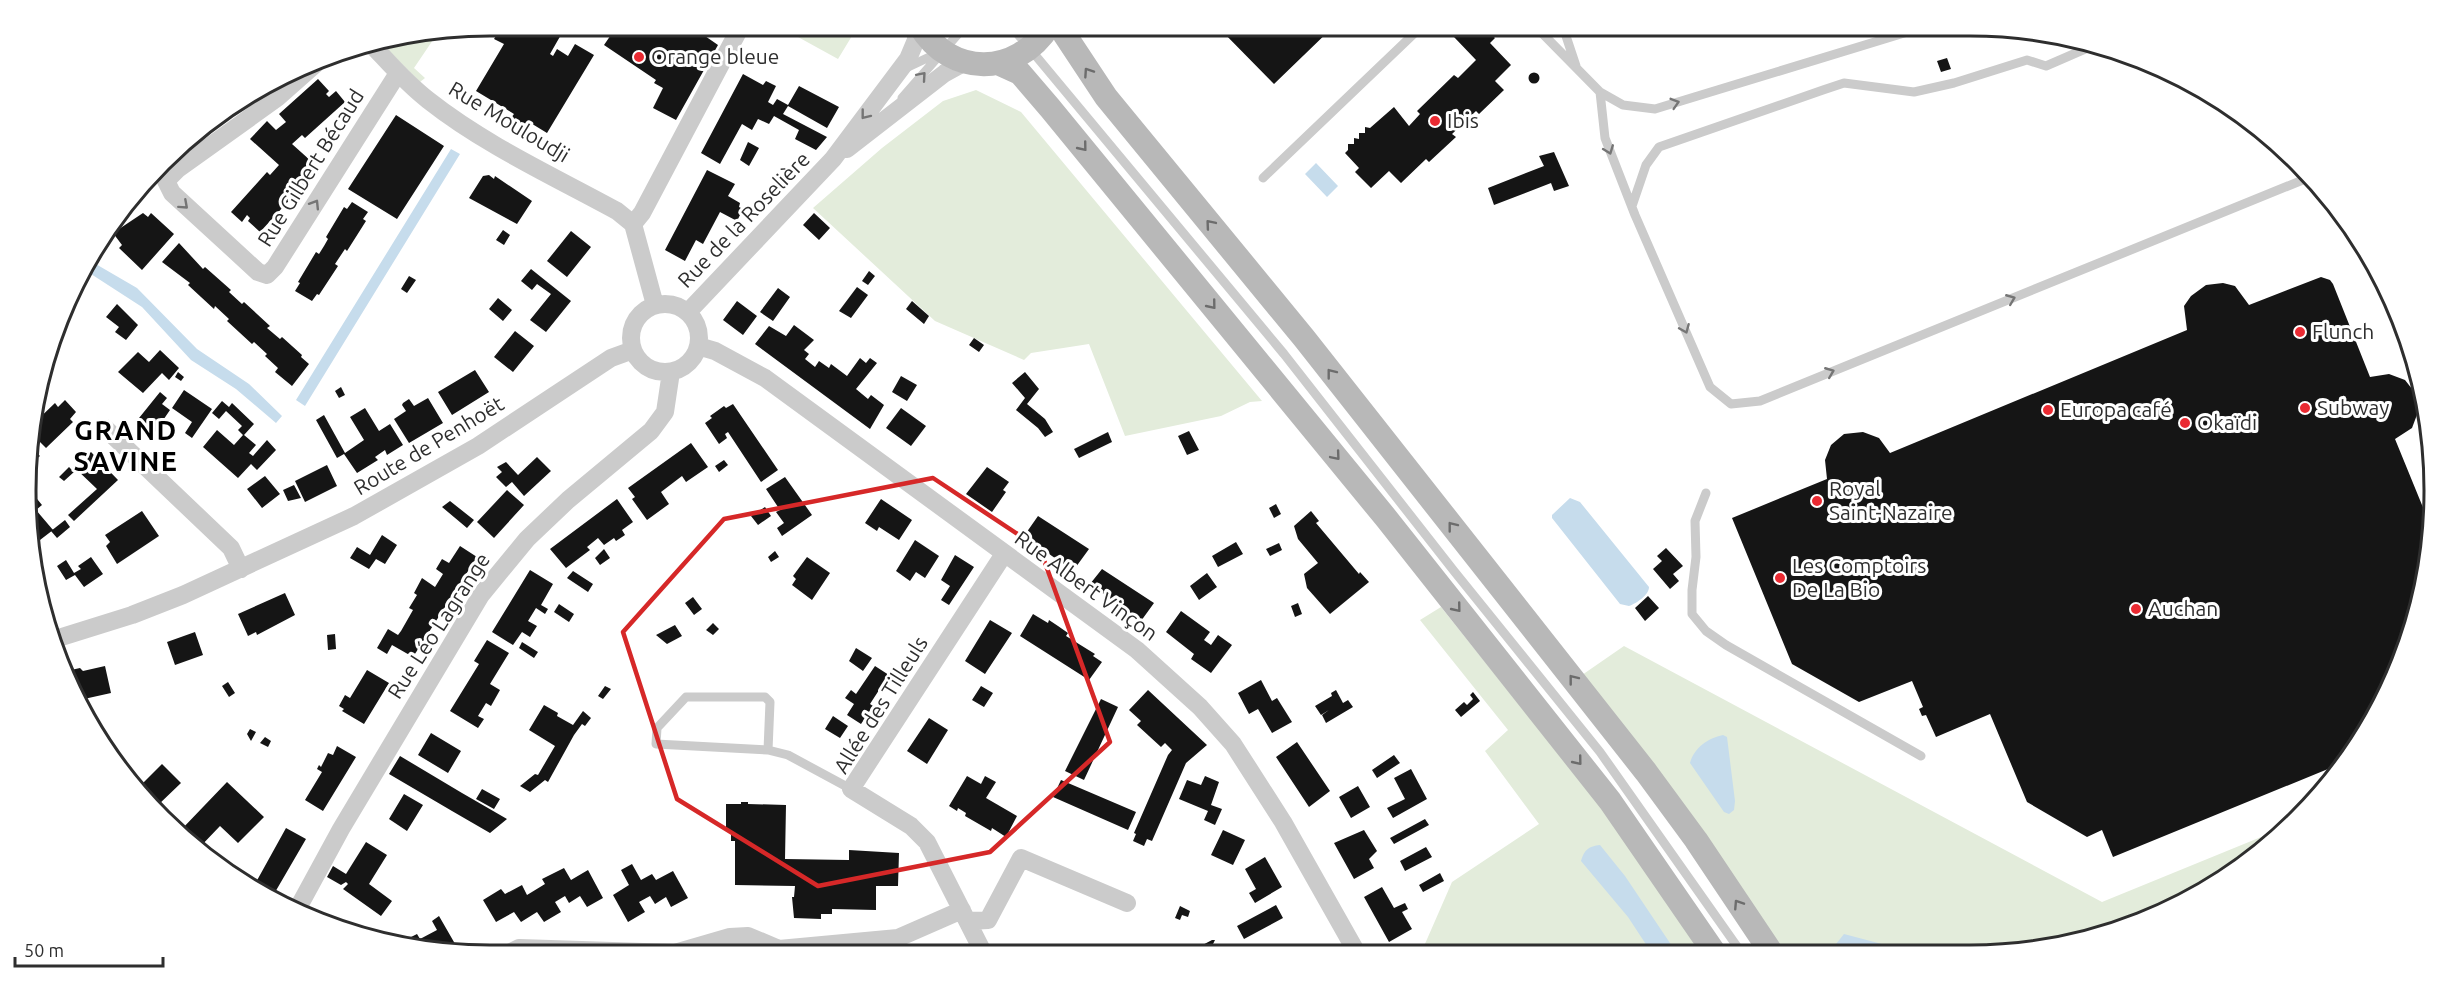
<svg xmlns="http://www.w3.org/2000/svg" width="2460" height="981" font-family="Ubuntu,sans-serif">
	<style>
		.green { fill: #e3ecdb }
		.water { fill: #c6dcec }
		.building { fill: #151515 }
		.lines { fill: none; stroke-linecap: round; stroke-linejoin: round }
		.lane { stroke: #cbcbcb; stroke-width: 9 }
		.street { stroke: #cbcbcb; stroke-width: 18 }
		.secondary { stroke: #b8b8b8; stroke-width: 24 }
		.oneway { stroke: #6c6c6c }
		.oneway2 { stroke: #757575 }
		.marked { fill: none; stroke: #d62828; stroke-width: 4.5; stroke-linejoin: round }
		.poi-dot { fill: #ea2a32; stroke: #fff; stroke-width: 2 }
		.labels { text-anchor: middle; stroke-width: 6; stroke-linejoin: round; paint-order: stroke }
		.poi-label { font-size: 21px; fill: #2e2e2e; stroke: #fff; text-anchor: start }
		.street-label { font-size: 21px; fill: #2e2e2e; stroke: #fff }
		.district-label { font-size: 27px; font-weight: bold; letter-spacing: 1.5px; fill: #000; stroke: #fff }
		.rim { fill: none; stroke: #2e2e2e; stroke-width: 3 }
	</style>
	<rect width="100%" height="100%" fill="#fff"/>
	<path class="green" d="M778,26H858L838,59Z
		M437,34L414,68L425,78L420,82L382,44Z
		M976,90L1021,112L1262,401L1250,402L1221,416L1125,436L1089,344L1031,353L1024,360L935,321L813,208L882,148L943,101Z
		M1441,607L1624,836L1703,952L1421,953L1452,882L1539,824L1485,751L1508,730L1420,620Z
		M1624,646L2102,902L2288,826L2276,840L2148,920L2031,951L1780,952L1582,675Z"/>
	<path class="water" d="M451,149L460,154L305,406L296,400Z
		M1316,163L1338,186L1327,197L1305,174Z
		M94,263L137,288L197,349L249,384L282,416L276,423L236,389L191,360L142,307L91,274Z
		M1570,498L1580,502L1649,587C1649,595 1637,603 1629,606L1620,604L1552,518V515Z
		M1723,735L1727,737L1735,801L1734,810L1729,814L1724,812L1690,763C1694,748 1708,738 1723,735Z
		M1600,845L1625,876L1676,952H1651L1628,917L1581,861C1584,850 1589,846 1600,845Z
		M1844,934L1912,952H1835L1836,944Z"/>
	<path class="building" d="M502,26H566L550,54L553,56L557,49L568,56L575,44L594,55L547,133L529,122L526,127L511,118L514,114L476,91L504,44L494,39Z
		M617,26H707L710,28L705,36L718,45L676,120L653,108L663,88L654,83L656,80L604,45Z
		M1217,26H1334L1274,84Z
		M1466,26H1491L1495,30L1491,34L1495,38L1490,43L1511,65L1495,81L1504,90L1479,114L1476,111L1452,134L1456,137L1429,162L1426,159L1401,183L1389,171L1371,188L1355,172L1359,168L1345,153L1348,150V144H1354V138L1359,139V133H1365V127L1370,128L1394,107L1409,126L1420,114L1417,111L1454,75L1458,78L1476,60L1454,37Z
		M1640,26H1670L1642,34Z
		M1947,58L1951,69L1941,72L1937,61Z
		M1528.5 78a5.5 5.5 0 1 1 11 0a5.5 5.5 0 1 1-11 0Z
		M743,74L763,85L766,81L776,86L768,102L773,105L777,99L788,105L799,86L839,107L827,128L788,106L783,114L827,137L816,150L795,139L799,130L774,116L769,124L758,119L752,130L742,124L720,164L701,153Z
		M318,79L329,91L326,94L329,97L336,91L345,102L305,138L302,135L292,144L321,170L304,189L295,180L288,187L296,193L260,232L248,221L250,218L247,215L242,222L231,212L267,172L270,175L279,165L250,139L267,121L276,130L286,122L279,114Z
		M244,98L245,99L200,136L197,132Z
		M396,115L444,146L397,219L348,189Z
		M748,142L759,148L749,166L740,160Z
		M1554,152L1569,186L1554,191L1551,183L1494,205L1488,188L1544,166L1539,156Z
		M707,170L735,184L728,196L740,203L739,207L743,209L737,221L720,212L703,244L696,240L685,261L665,250Z
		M489,175L494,179L495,176L532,201L517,224L469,198L483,176Z
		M352,202L368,212L363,219L366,221L347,251L345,249L335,264L338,266L319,295L317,294L312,301L295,291L300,283L298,282L316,252L319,254L324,246L328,239L326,237L344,207L347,209Z
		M143,213L148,217L151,213L174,234L142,270L119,248L122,245L113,233Z
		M814,213L830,228L819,240L803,225Z
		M503,230L510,235L504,245L496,240Z
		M571,231L591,247L567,277L547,261Z
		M179,243L203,269L205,267L231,290L229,292L242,304L244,302L270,326L267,328L280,339L282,337L302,355L301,357L309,364L292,386L275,372L278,368L265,356L267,354L254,342L252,344L227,321L229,319L215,306L214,309L188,285L190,283L162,262Z
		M531,269L571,301L546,332L530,320L551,294L537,284L532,290L521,281Z
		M869,271L875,276L868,285L862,281Z
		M409,276L416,280L407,293L401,289Z
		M2321,277L2330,280L2333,284L2370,377L2389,374L2405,380L2416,394L2418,412L2412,428L2395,439L2431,527V551L2410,640L2356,749L2345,762L2113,857L2102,830L2087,837L2027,802L1990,714L1936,737L1926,715L1922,716L1919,709L1923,707L1912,681L1859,702L1792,664L1732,518L1827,479L1825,460L1831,445L1844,434L1863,432L1879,438L1890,453L2187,330L2184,306L2191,296L2206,285L2223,283L2235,286L2249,305Z
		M857,287L868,295L851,318L839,311Z
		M778,288L790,297L773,321L760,312Z
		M498,298L512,310L503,321L489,309Z
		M737,301L757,316L743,335L723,320Z
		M912,301L929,316L924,324L906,309Z
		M117,304L138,325L126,340L115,332L119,327L106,317Z
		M794,325L814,340L804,350L809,354L805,359L815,367L819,361L829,368L831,364L847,376L860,358L866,363L870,358L877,363L856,389L868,399L871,395L884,405L870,429L755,344L769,326L786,336Z
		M515,331L534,346L513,372L494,357Z
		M974,338L984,345L979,352L969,345Z
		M160,350L179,368L169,380L162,373L143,393L118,372L138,352L149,362Z
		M475,370L489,392L452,415L438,392Z
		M178,372L184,377L181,381L175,377Z
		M1025,372L1039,389L1027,404L1045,419L1053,432L1045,437L1038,428L1016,410L1025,398L1012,383Z
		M901,376L917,385L907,401L892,392Z
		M341,387L345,395L339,398L335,391Z
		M184,390L212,409L192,438L185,433L192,422L172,408Z
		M160,392L167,398L162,404L170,410L155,432L145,424L142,428L135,423Z
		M428,398L443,423L409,443L394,419L406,411L402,405L403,403L409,399L414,406Z
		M65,400L76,412L70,419L73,422L46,448L30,432V427L55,403L58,407Z
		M222,401L229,407L232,403L254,424L244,435L256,445L249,453L253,456L267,440L276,450L257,470L251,464L238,478L203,447L217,430L234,445L243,435L238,430L242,426L226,411L219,419L212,413Z
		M733,404L778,470L761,482L728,432L725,434L727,438L719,444L705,423L712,418L710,416L724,406L726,408Z
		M365,408L379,431L390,424L403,445L387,455L385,450L375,457L378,460L357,473L344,454L337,458L316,420L324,415L345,453L364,440L350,417Z
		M901,408L926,426L911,446L886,428Z
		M1189,431L1199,450L1187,455L1178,436Z
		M1108,432L1112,442L1079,458L1074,449Z
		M691,443L708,467L686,482L682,476L661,492L669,504L647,520L632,499L635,497L628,488Z
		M30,446L40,456L31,463Z
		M91,452L118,480L74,521L68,515L97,489L75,468Z
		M537,457L551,471L524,496L512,482L506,487L496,477L502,472L497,467L506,462L518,475Z
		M724,460L728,465L719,472L715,466Z
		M327,465L337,486L305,502L295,481Z
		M69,467L74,472L64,481L59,477Z
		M987,467L1009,482L1003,490L1006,492L992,512L966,494Z
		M265,476L280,494L262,508L247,489Z
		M785,477L812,515L782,536L777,528L784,523L776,512L780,510L766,489Z
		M294,485L301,498L288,501L283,490Z
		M507,490L524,505L494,538L477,522Z
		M33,494L42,505L36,510L53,530L40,540L33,530Z
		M617,499L633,522L622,530L625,535L616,541L614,538L604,545L598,538L587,547L590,550L566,568L550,549Z
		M881,499L912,520L899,540L879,527L877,531L865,523Z
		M450,501L474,520L467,528L442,507Z
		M1276,504L1281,514L1274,518L1269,508Z
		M765,507L771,516L758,525L751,516Z
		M142,511L159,536L117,564L106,546L110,542L105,535Z
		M1311,511L1319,521L1316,523L1359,574L1360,572L1369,582L1330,614L1307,588L1304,574L1318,563L1298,539L1294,526Z
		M1038,516L1089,549L1073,571L1024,536Z
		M65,520L70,527L57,538L51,531Z
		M382,535L397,545L385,564L376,559L369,569L350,558L357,547L370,555Z
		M915,540L939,556L925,578L916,572L910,581L896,571Z
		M1236,542L1243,554L1218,567L1212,556Z
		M1279,543L1282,550L1270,556L1266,549Z
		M460,546L477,557L413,657L392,645L387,654L377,648L388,629L398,635L401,631L413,610L409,608L417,595L414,593L422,578L435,587L443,574L436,569L442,559L449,563Z
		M1666,548L1683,566L1673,574L1679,581L1670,589L1653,569L1662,561L1657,556Z
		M604,549L610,558L600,565L595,558Z
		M775,551L779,557L771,562L768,557Z
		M955,555L974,567L949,605L941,600L950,586L941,580Z
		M91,557L103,574L84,587L75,575L66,580L57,566L66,560L74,573L81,569L78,566Z
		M807,557L830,573L812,600L792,585L796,579L793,576Z
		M1102,569L1154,603L1141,621L1090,584Z
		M530,570L553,584L541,605L548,609L545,614L536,608L528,621L537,626L530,637L522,632L513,645L492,632Z
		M573,571L593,584L588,592L567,578Z
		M1207,573L1217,587L1199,600L1190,586Z
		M285,593L295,615L257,635L256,632L248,636L238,614Z
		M1648,596L1659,608L1645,621L1635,608Z
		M693,597L702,609L694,615L685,603Z
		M1298,603L1302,614L1295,617L1291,606Z
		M559,604L574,614L569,622L554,612Z
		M1181,611L1210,632L1204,640L1211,645L1218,635L1232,645L1211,673L1191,659L1194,654L1166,632Z
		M1033,614L1048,623L1049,620L1058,626L1068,633L1066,636L1095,654L1093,656L1102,662L1089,680L1020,636Z
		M990,620L1012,633L985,674L965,661Z
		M713,623L719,629L713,635L706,630Z
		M675,625L682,636L667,644L656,635Z
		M195,632L203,655L175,665L167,642Z
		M335,634L336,649L328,650L327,635Z
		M487,640L509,653L490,684L500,690L491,706L486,703L478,716L484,719L478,728L450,711L479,664L474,661Z
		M522,642L538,652L534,658L519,648Z
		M856,648L872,658L863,671L849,661Z
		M105,666L111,693L84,699L86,706L81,707L66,677H70L71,670L80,668L83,671Z
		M875,666L892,677L884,689L881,687L870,704L873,706L861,724L847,715L854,704L845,698L851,690L856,694Z
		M367,670L389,683L364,724L342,711L344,709L339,706L345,695L350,698Z
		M1261,680L1272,701L1277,698L1292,722L1272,733L1258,709L1249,714L1238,693Z
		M228,682L235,693L229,697L222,686Z
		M605,686L611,689L603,699L598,696Z
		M981,686L993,693L984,707L972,700Z
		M1148,690L1207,745L1186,763L1152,841L1147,839L1144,846L1133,841L1136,834L1134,833L1168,755L1172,750L1165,743L1161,747L1137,725L1141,721L1129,710Z
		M1336,690L1343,703L1348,700L1353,707L1326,723L1322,715L1329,710L1321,715L1315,706L1332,696L1331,693Z
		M1473,692L1480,701L1461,717L1455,710L1464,702L1467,705L1473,699L1470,695Z
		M1101,699L1118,707L1084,780L1065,771Z
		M544,705L558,713L557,716L573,725L583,711L591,718L585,726L582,724L574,735L548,782L545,780L530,792L520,786L535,774L538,775L555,746L529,730Z
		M833,716L848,726L840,738L825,729Z
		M929,718L948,730L927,764L907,751Z
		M250,729L256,732L251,741L247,734Z
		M431,733L461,751L448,773L418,755Z
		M265,737L271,741L268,747L260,743Z
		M1297,742L1330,791L1309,807L1276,757Z
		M337,746L356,757L323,811L305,800L322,772L317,769L319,765L321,767L328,753L333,755Z
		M1394,755L1400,763L1377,778L1372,770Z
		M400,756L462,793L507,819L490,833L452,811L389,774Z
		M162,764L181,783L157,806L139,787Z
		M1411,769L1427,799L1393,818L1387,808L1405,799L1394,778Z
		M967,776L981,784L985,776L996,782L986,798L1017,816L1006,837L992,828L991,831L965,816L966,813L958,808L957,811L949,806Z
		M1205,776L1219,782L1211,805L1222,809L1215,825L1204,820L1208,811L1179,799L1187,780L1201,785Z
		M1061,780L1136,812L1128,830L1053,797Z
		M227,782L264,817L238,843L220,826L198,849L180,831Z
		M1358,786L1370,807L1351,818L1339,797Z
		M482,789L500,799L494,809L476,799Z
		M404,794L423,805L407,831L389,819Z
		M741,802H748V804L786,805L785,859L849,860V850L899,853L898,886H876V910L832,909V914H821V919L794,918L792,897H794L795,886L735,885V841H731V831H726V804H741Z
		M1425,819L1429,825L1394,844L1390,838Z
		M286,828L306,839L274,894L255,884Z
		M1223,830L1245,840L1233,865L1211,855Z
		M1364,830L1377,851L1369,859L1374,868L1354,879L1334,843Z
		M366,842L387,855L369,884L392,901L381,916L343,889L348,884L346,882L341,885L327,877L333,866L346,874Z
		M1426,847L1432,857L1405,871L1400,861Z
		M1265,857L1282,887L1255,903L1249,893L1256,889L1245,869Z
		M632,864L641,880L652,874L656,880L673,871L688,898L671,907L666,897L655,904L650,896L639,902L645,912L628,922L613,895L629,885L621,870Z
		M564,868L571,880L588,870L603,898L587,907L580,896L569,903L565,896L555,902L561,912L544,922L537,912L521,922L514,912L496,922L483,900L501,889L505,894L522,885L527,895L545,884L542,879Z
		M1440,873L1444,881L1423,892L1419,885Z
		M1382,887L1394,908L1405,903L1408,909L1402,912L1412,929L1389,942L1364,897Z
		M1276,905L1283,918L1244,939L1237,926Z
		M1180,906L1190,911L1188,917L1182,915L1180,920L1175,918Z
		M439,916L458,949L403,941L417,934L420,939L437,930L432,921Z
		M1212,940H1215L1208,954H1193L1195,949Z
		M1253,945L1258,953L1239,954Z
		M1317,947L1320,953H1306Z
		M955,948L958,954H942Z"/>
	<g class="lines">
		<path class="lane" d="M1011,26L1284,354L1454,571L1600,752L1741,952
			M1535,26L1600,92L1623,105L1655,109L1927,26
			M1566,26L1565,33L1576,66
			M906,68L940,52
			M1600,92L1605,138L1635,215L1710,387L1731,404L1760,401L2310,177
			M902,98L965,26
			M1263,178L1422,26
			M1632,206L1646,165L1659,147L1823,90L1844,83L1914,92L1954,83L2027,60L2046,66L2092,46
			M1706,493L1695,521L1696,557L1692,590V614L1706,631L1726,645L1921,756
			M768,750L770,702L765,697H686L657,728L656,744L768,750L788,755L851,789"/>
		<path class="street" d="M372,45C390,64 407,84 428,100C485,145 553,176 617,211L633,224
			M320,60L277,98L178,169L166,181L172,193L258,272L267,275L275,267L398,73
			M847,149L945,73L965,62
			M633,224L642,213L741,26
			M633,224L655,305
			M631 338a34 34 0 1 1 68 0a34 34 0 1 1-68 0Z
			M688,312L833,159L908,59L916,40V26
			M698,346L715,351L765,378L1137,650L1200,707L1233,744L1283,822L1357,953
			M105,428L231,548L241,569
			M52,640L132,615L183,595L354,516L478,446L611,358L633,350
			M298,908L341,829L481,595L527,539L568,500L651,431L665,412L671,372
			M968,921L988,920L1021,858L1127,903
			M984,954L927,842L911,826L851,789L1004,554
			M505,955L519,948L675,953L730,937L748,936L779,949
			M777,955L779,949L898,938L962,910"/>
		<path class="secondary" d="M920,26C951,78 1017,76 1049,26
			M1061,26L1065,35L1106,97L1304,338L1646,772L1696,840L1771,952
			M998,63L1020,73L1050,108L1386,518L1610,801L1714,952"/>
	</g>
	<defs><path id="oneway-chevron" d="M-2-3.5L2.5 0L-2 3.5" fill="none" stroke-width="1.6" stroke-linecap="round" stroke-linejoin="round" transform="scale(1.5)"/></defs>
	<g class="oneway">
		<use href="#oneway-chevron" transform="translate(1088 72) rotate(-124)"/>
		<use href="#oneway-chevron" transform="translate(1083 147) rotate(51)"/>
		<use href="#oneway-chevron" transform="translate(1210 224) rotate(-130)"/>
		<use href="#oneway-chevron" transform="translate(1212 305) rotate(51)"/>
		<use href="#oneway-chevron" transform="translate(1331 373) rotate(-128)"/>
		<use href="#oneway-chevron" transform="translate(1336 456) rotate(50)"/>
		<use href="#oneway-chevron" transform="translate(1452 526) rotate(-128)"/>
		<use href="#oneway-chevron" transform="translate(1457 608) rotate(51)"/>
		<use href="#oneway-chevron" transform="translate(1573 679) rotate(-128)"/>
		<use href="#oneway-chevron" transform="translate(1578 761) rotate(51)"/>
		<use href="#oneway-chevron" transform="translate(1738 904) rotate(-123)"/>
	</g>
	<g class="oneway2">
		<use href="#oneway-chevron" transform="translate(922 76) rotate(-49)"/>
		<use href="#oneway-chevron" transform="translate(1675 103) rotate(-17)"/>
		<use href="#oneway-chevron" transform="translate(865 115) rotate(128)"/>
		<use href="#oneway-chevron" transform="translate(1609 150) rotate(69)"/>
		<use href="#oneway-chevron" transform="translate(315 204) rotate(-58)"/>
		<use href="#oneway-chevron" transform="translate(184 205) rotate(42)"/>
		<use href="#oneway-chevron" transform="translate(2011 299) rotate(-22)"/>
		<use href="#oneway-chevron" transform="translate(1685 329) rotate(67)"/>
		<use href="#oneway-chevron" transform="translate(1830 372) rotate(-22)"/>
	</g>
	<path class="marked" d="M933,478L1040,549L1110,742L990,852L818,886L677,799L623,632L724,519Z"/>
	<g class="poi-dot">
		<circle cx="639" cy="57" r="6"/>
		<circle cx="1435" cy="121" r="6"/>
		<circle cx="2300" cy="332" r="6"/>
		<circle cx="2305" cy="408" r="6"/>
		<circle cx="2048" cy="410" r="6"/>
		<circle cx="2185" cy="423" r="6"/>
		<circle cx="1817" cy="501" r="6"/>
		<circle cx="1780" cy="578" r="6"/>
		<circle cx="2136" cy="609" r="6"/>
	</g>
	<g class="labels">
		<g class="poi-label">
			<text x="651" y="64">Orange bleue</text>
			<text x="1447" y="128">Ibis</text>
			<text x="2312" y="339">Flunch</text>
			<text x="2317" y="415">Subway</text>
			<text x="2060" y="417">Europa café</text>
			<text x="2197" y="430">Okaïdi</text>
			<text x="1829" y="496">Royal<tspan x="1829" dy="24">Saint-Nazaire</tspan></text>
			<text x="1792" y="573">Les Comptoirs<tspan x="1792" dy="24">De La Bio</tspan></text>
			<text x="2148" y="616">Auchan</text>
		</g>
		<g class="street-label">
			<text transform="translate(509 122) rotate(31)" y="7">Rue Mouloudji</text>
			<text transform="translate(311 168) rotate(-58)" y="7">Rue Gilbert Bécaud</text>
			<text transform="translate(744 220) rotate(-46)" y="7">Rue de la Roselière</text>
			<text transform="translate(429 446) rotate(-31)" y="7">Route de Penhoët</text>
			<text transform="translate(1086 586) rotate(36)" y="7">Rue Albert Vinçon</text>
			<text transform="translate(439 626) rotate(-57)" y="7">Rue Léo Lagrange</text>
			<text transform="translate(881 705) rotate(-58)" y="7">Allée des Tilleuls</text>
		</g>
		<g class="district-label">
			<text x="126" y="440">GRAND<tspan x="126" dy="31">SAVINE</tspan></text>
		</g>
	</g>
	<path d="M0 0H2460V981H0ZM490 36H1970A454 454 0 0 1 2424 490V491A454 454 0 0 1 1970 945H490A454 454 0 0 1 36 491V490A454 454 0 0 1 490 36Z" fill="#fff" fill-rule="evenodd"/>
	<path class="rim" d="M490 36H1970A454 454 0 0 1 2424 490V491A454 454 0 0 1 1970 945H490A454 454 0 0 1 36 491V490A454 454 0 0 1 490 36Z"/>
	<path d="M15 957v9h148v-9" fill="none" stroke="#2e2e2e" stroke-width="3"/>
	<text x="24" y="957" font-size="18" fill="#2e2e2e" stroke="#ffffff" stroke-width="4.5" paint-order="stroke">50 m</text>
</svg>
